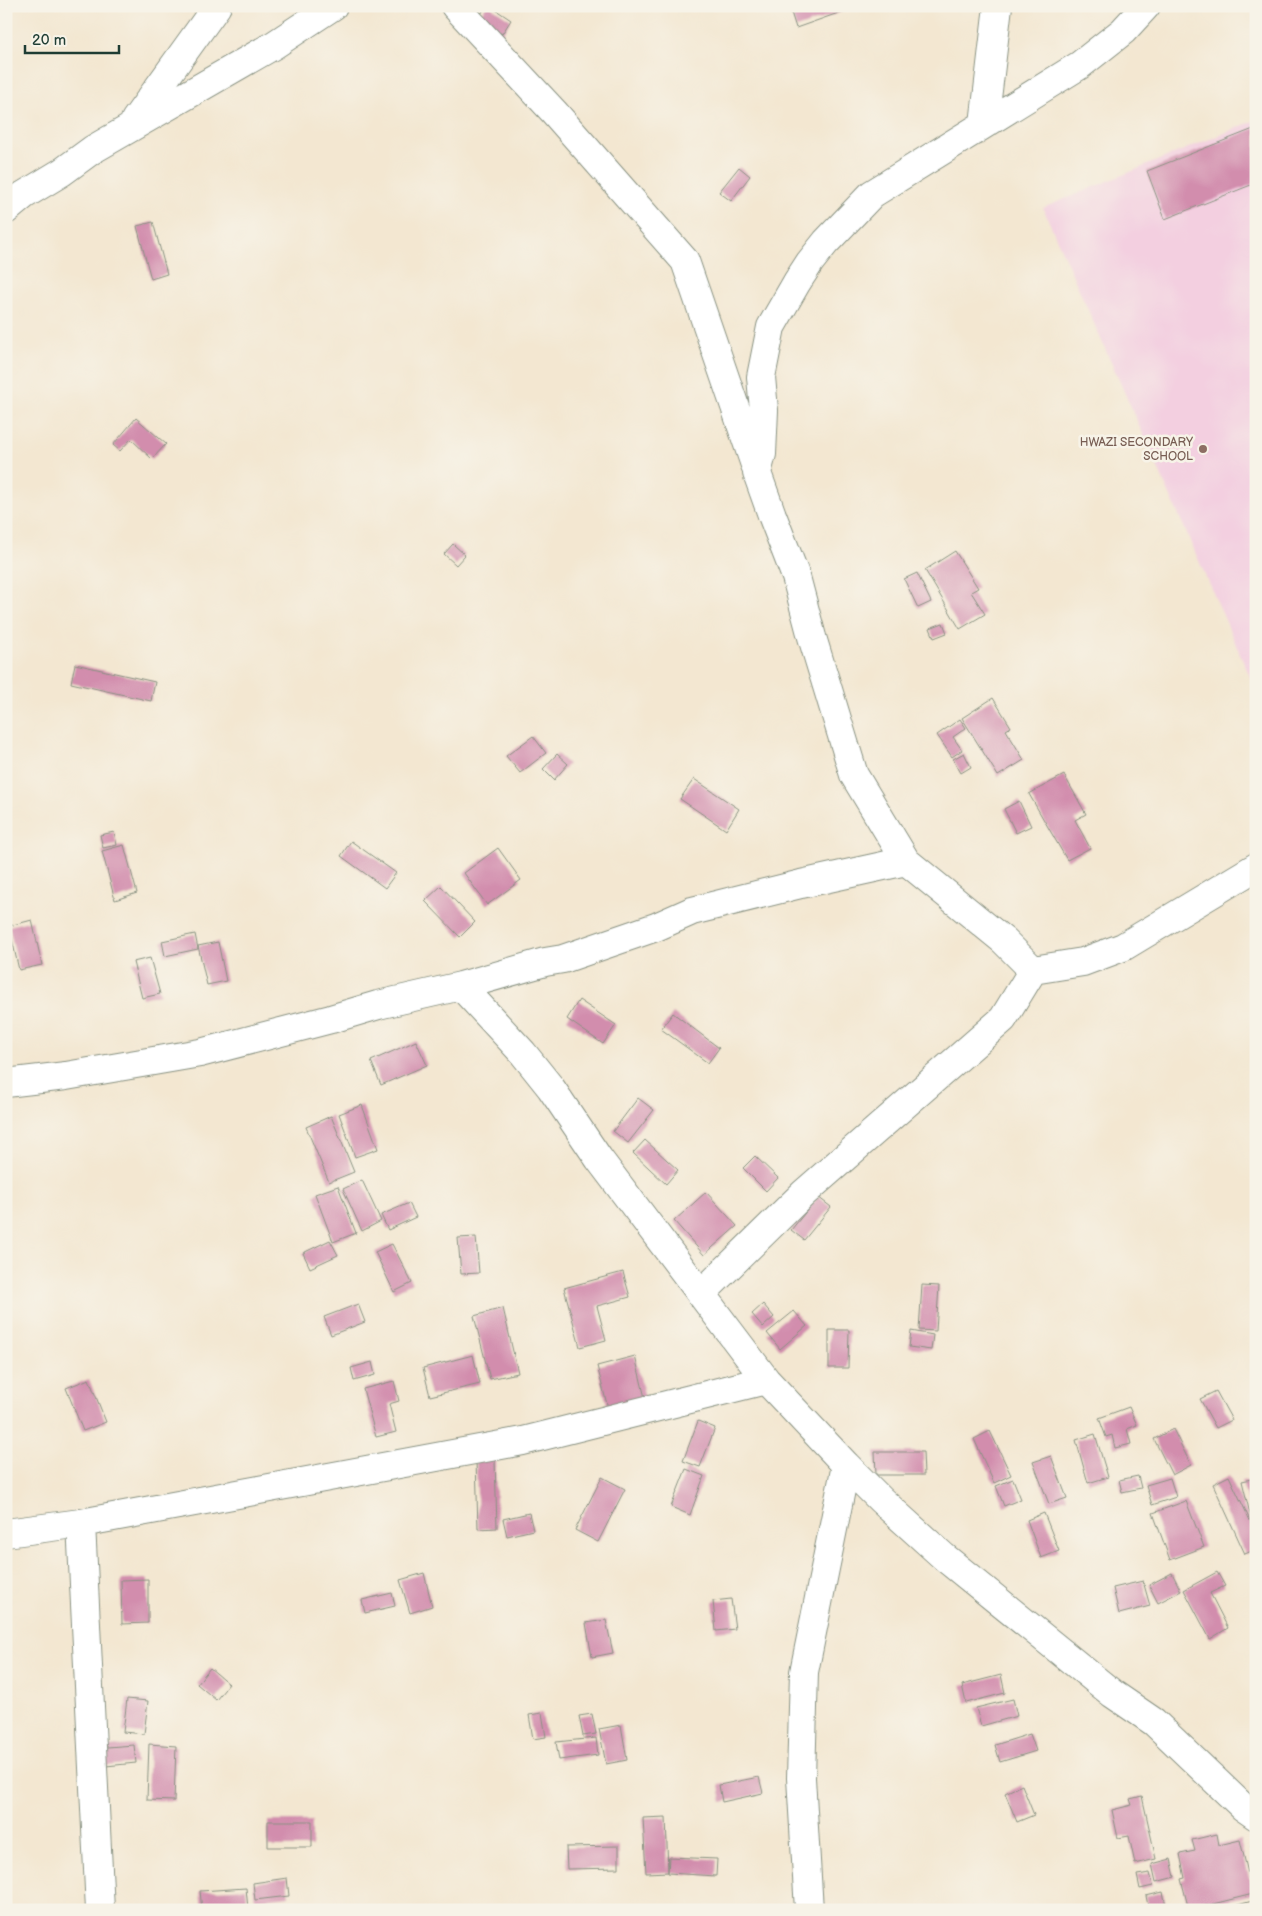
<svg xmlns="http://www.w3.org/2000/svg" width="1262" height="1916" font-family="'Balsamiq Sans',sans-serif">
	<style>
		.built { fill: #f3cfe0 }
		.building { fill: #d28dad }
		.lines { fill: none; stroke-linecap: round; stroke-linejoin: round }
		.minor-casing { stroke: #899282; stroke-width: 30 }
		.minor { stroke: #fff; stroke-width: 28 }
		.education-dot { fill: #8d6e63; stroke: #f7f3e8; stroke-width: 2 }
		.labels { text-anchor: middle; stroke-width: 5; stroke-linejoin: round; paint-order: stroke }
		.education-label { font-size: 12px; fill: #785e54; stroke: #f7f3e8; text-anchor: end }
	</style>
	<rect width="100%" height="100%" fill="#f7f3e8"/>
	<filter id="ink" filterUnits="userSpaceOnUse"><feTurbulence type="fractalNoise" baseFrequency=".02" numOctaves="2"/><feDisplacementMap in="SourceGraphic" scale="10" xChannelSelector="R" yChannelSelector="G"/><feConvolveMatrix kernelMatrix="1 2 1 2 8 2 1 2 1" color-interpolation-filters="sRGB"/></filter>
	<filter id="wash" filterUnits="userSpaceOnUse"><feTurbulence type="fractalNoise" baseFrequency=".0096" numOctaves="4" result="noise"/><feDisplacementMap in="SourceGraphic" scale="20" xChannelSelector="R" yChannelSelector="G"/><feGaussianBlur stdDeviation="1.12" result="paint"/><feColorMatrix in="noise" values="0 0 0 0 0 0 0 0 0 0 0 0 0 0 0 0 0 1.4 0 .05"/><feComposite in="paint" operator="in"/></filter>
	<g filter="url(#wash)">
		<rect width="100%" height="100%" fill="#f3e7d1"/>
		<path class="built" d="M1256,120V690L1043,208Z"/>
		<g id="blocks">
			<path class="building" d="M486,6H490L511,20L502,34L478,19Z
				M789,6H842L844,11L796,28Z
				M1256,128V183L1165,219L1147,171Z
				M739,167L750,176L731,201L719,192Z
				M153,222L167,274L151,279L137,226Z
				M136,418L166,444L152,459L131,439L120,451L113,445Z
				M453,544L465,555L456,565L444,554Z
				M955,551L978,588L971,592L985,614L960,629L925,570Z
				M917,573L931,602L918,608L904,579Z
				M943,623L947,633L934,638L930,628Z
				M75,664L155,682L151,701L71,683Z
				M993,698L1011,727L1006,730L1024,760L998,776L962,718Z
				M960,719L966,728L953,737L962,750L952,757L937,735Z
				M533,736L546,753L520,773L506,756Z
				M964,753L971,767L961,773L953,759Z
				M557,754L568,764L554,780L543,769Z
				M1064,775L1086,814L1075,820L1090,848L1067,860L1029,794Z
				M694,779L739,809L726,830L680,799Z
				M1019,801L1031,826L1016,833L1004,809Z
				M114,832L117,845L103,848L100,835Z
				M351,841L396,873L385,888L341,856Z
				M124,845L137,893L115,900L102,851Z
				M498,848L521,880L487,905L464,873Z
				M441,886L475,922L460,937L425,901Z
				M32,920L42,965L19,970L9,926Z
				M195,934L198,949L165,956L162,941Z
				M218,942L226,981L207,985L198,946Z
				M150,958L160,994L142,998L133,962Z
				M579,1000L616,1025L603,1044L567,1019Z
				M673,1013L719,1048L708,1063L661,1029Z
				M416,1041L427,1065L381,1085L371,1061Z
				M638,1098L654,1110L628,1143L613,1131Z
				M362,1105L378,1149L355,1157L339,1114Z
				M331,1116L354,1172L329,1182L306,1127Z
				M645,1140L678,1170L666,1184L633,1153Z
				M755,1156L778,1178L766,1191L743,1168Z
				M362,1180L381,1221L362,1231L343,1189Z
				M338,1186L356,1233L333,1242L315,1194Z
				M706,1192L737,1226L704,1255L674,1221Z
				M818,1197L831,1207L804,1240L791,1230Z
				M409,1203L416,1217L388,1230L381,1215Z
				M476,1237L479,1273L461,1274L458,1238Z
				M330,1240L338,1255L310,1268L303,1253Z
				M392,1244L412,1283L394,1292L375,1252Z
				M623,1272L630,1297L597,1306L606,1340L580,1347L564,1288Z
				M922,1285L939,1286L936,1331L919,1330Z
				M358,1304L365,1322L331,1335L324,1317Z
				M763,1304L774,1317L763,1327L752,1314Z
				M503,1308L518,1373L490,1379L474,1316Z
				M794,1311L807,1326L780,1349L767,1333Z
				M829,1330H849L848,1368H829Z
				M911,1331L933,1335L931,1350L909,1347Z
				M473,1355L480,1384L430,1396L423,1368Z
				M635,1356L645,1398L608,1408L597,1366Z
				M372,1362L375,1375L354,1381L351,1368Z
				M89,1379L106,1422L83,1431L66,1388Z
				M394,1381L399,1401L389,1404L396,1432L376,1437L363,1389Z
				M1216,1391L1232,1420L1216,1428L1200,1399Z
				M1129,1407L1137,1425L1127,1429L1131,1444L1115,1448L1112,1435L1106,1437L1099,1418Z
				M698,1421L715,1428L700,1467L683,1461Z
				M1173,1429L1191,1465L1172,1475L1154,1439Z
				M990,1431L1011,1475L994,1483L974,1439Z
				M1095,1434L1108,1477L1088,1483L1076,1440Z
				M875,1452H923L924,1475H876Z
				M1051,1456L1067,1498L1049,1504L1033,1462Z
				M476,1460H495L497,1528L478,1529Z
				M686,1469L704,1476L690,1515L671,1507Z
				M1138,1476L1141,1488L1122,1492L1119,1480Z
				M1229,1476L1256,1533V1549L1245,1554L1213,1484Z
				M602,1477L625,1489L598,1542L575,1530Z
				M1170,1478L1176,1497L1152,1505L1146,1485Z
				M1256,1478V1517L1251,1518L1242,1481Z
				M1013,1479L1021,1499L1004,1506L996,1486Z
				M1186,1501L1204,1547L1170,1560L1153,1513Z
				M529,1513L533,1530L507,1536L503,1519Z
				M1044,1513L1059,1551L1041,1558L1027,1520Z
				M1217,1572L1225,1586L1210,1593L1228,1628L1210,1639L1184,1590Z
				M424,1573L432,1606L410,1613L400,1580Z
				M1172,1573L1181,1591L1158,1603L1149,1585Z
				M148,1579V1623L122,1624L121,1580Z
				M1143,1581L1150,1606L1119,1614L1113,1588Z
				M392,1593L395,1606L365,1613L362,1600Z
				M731,1599L735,1629L716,1631L713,1601Z
				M606,1620L613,1653L592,1657L586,1623Z
				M210,1668L229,1684L216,1700L197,1684Z
				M1001,1675L1005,1693L966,1703L962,1685Z
				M127,1699L148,1701L144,1734L123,1732Z
				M1013,1699L1017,1716L981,1726L976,1708Z
				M542,1713L546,1737L533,1739L529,1715Z
				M592,1714L596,1734L583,1736L579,1716Z
				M621,1725L627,1760L606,1764L599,1729Z
				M1030,1734L1036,1751L1000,1762L995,1745Z
				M596,1738L598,1755L559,1760L556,1742Z
				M149,1744L176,1746L174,1801L147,1800Z
				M134,1745L136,1763L96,1767L94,1748Z
				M759,1777L763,1793L722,1802L719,1785Z
				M1022,1785L1034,1815L1017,1822L1005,1793Z
				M1142,1796L1156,1859L1135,1864L1129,1836L1118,1838L1112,1810L1132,1805L1130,1799Z
				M666,1817L668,1872L646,1873L643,1818Z
				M268,1821H312V1847H268Z
				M1217,1834L1219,1845L1240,1840L1253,1894L1189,1910L1181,1879L1185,1878L1180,1854L1195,1851L1192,1840Z
				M1256,1844V1864H1255L1251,1845Z
				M619,1846V1868L567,1869L566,1847Z
				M669,1857L717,1859L716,1876L668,1873Z
				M1171,1859L1175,1877L1156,1882L1152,1864Z
				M1150,1873L1153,1886L1140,1889L1137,1875Z
				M287,1878L289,1896L255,1900L253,1883Z
				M246,1888L248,1909L202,1910L200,1891Z
				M1163,1892L1167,1910H1149L1146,1896Z
				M1252,1901L1255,1910H1224V1909Z"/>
		</g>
	</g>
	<g filter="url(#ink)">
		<use href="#blocks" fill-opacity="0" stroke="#899282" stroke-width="1"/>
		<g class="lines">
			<g class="minor-casing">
				<path id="minor" d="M455,6L554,112L685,261L755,465
					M1146,6L1123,31L1080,65L872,194L826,242L810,262L797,282L771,327L761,377L764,410L762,454L757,473L772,515L796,577L812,637L854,775L906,861L1004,941L1033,970L1083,962L1123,947L1256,867
					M135,120L217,6
					M984,124L998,6
					M6,210L24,195L62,172L92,150L274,45L333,6
					M461,986L523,1053L551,1088L599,1159L766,1380L846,1465L881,1500L944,1557L1113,1694L1154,1722L1243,1807L1256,1816
					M6,1083L66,1076L200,1053L331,1019L378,1005L461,986L545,962L563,959L656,927L692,911L801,884L906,861
					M701,1294L804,1193L1003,1019L1033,970
					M81,1523L100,1910
					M6,1533L81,1523L523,1441L766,1380
					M809,1910L801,1778L804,1672L846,1465"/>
			</g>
			<use href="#minor" class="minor"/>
		</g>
	</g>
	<circle class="education-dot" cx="1203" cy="449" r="5"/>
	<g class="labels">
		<g class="education-label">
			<text x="1193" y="446">HWAZI SECONDARY<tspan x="1193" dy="14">SCHOOL</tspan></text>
		</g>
	</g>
	<rect width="1262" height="1916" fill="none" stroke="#f7f3e8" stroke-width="25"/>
	<path d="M25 45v8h94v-8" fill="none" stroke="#1f3d34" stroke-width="2.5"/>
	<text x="32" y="45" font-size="15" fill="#1f3d34" stroke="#f7f3e8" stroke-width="4" paint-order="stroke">20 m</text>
</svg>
